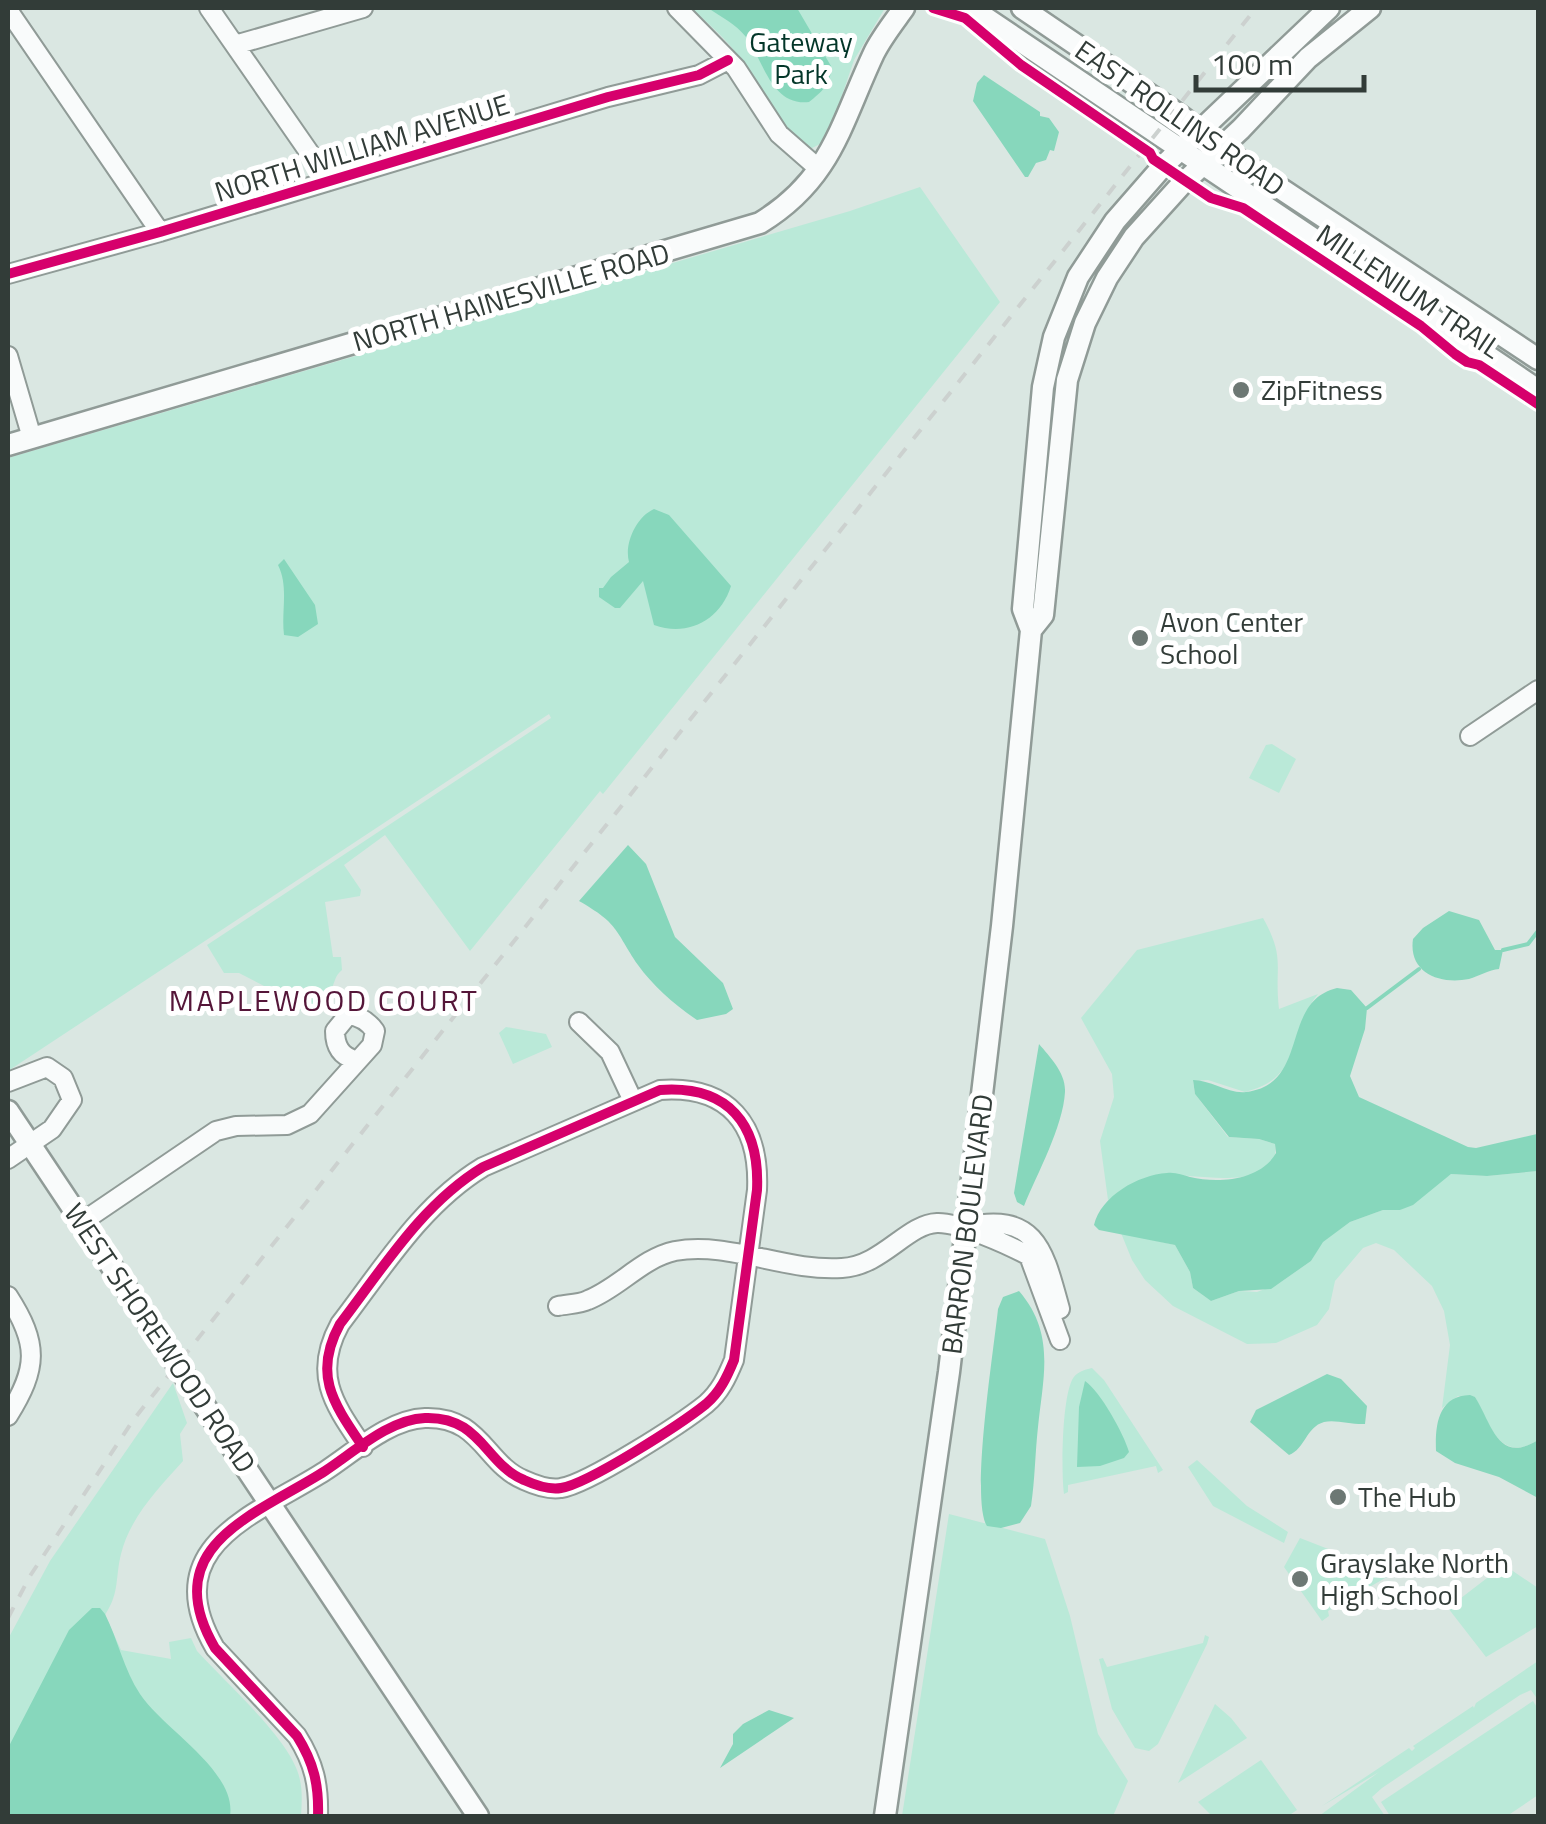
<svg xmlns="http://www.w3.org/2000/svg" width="1546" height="1824" font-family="'Titillium Web',sans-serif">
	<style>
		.green { fill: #bae9d8 }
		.water { fill: #87d7bc }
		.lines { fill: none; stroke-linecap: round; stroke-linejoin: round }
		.stream { stroke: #87d7bc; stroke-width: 4 }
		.minor-casing { stroke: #909b97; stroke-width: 22 }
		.major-casing { stroke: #909b97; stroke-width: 25 }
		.minor { stroke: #f9fbfb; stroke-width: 18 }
		.major { stroke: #f9fbfb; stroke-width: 20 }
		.rail { stroke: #ccd1cf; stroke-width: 4; stroke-dasharray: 12 12; stroke-linecap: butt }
		.cycleway-casing { stroke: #fff; stroke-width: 16 }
		.cycleway { stroke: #d6006c; stroke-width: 10 }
		.poi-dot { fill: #6d7874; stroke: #fff; stroke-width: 4 }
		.labels { text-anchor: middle; stroke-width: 10; stroke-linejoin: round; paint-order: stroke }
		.park-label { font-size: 28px; fill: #033629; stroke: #fff }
		.street-label { font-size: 28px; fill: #323c38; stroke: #fff }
		.poi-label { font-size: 28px; fill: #323c38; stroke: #fff; text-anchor: start }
		.neighbourhood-label { font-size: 30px; letter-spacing: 2.5px; fill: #551639; stroke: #fff }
	</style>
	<rect width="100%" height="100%" fill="#dae7e2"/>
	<path class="green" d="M691,8H885L854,60L830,131L824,142L812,148C776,137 761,85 740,58C726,39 708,23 691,8Z
		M920,187L1000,302L603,794L600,791L470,951L385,835L344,865L361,890L360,896L325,902L333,957H341L342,970C333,977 336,984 329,992C322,1002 302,1009 291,1015L284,1010L289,999L239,973H224L207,945L551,718L549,714L8,1071V458L850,211Z
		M1272,744L1296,759L1279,793L1249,778L1266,745Z
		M1263,918C1286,959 1274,966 1279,1009L1318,994C1285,1034 1305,1077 1245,1092L1208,1080L1193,1081L1195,1094L1228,1137L1259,1139L1275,1144C1282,1197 1183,1171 1158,1175C1140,1178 1123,1190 1108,1200L1100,1141L1114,1097L1112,1074L1081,1018L1137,950Z
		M506,1027L546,1034L552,1047L513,1064L499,1033Z
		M1538,1171V1440C1500,1464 1490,1425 1475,1397L1458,1396L1442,1408L1450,1345L1444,1311L1432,1286L1394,1250L1376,1243L1363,1248L1335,1281L1329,1309L1317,1325L1276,1343L1247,1344L1173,1306L1145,1280L1132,1260L1121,1233L1175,1245L1190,1272L1193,1288L1211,1301L1239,1291L1257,1292L1278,1284L1311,1261L1322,1242L1350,1222L1383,1210H1400L1451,1174L1487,1176Z
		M1092,1368L1104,1380L1163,1470L1158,1473L1156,1466L1068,1485V1492L1064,1494C1061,1470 1062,1401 1072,1380C1076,1372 1084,1370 1092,1368Z
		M173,1383L187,1423L180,1434L183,1461C159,1488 130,1517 121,1554C115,1578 120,1592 105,1615L121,1650L171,1659L169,1642L191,1638L197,1651C224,1681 284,1734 297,1770C303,1785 302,1801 301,1816H8V1639L50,1561Z
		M1197,1460L1247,1506L1288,1532L1284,1543L1213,1506L1188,1467Z
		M949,1514L1045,1539L1070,1616L1098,1734L1128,1781L1113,1816H902Z
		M1300,1538L1341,1554L1396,1557L1399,1570L1328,1611L1329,1616L1322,1621L1284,1567Z
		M1504,1565L1538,1588V1626L1486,1657L1448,1608Z
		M1205,1635L1209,1637L1207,1644L1158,1744L1149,1751L1135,1748L1112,1709L1099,1659L1103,1658L1107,1667L1203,1643Z
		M1538,1661V1700L1531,1690L1520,1695L1382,1788L1372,1797L1385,1816H1319L1379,1772L1322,1806L1409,1748L1412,1751L1415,1748L1413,1746L1473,1706L1474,1708L1476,1703Z
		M1533,1701L1538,1709V1795L1507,1816H1390L1381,1802Z
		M1215,1704L1231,1718L1247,1738L1178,1783Z
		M1261,1760L1297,1810L1288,1816H1212L1198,1802Z"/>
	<path class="water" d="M708,8H797L831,66C832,83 822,92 809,102C771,106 764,61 746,37C736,24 721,17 708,8Z
		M984,75L1040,112V116L1049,118L1059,132L1054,151L1050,150L1046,160L1036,163L1028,177H1025L973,101L977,83Z
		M654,509L669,515L731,586C720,621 687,637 654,625L643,581L620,608H615L599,597V588H603L611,577L629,562C624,544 636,517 654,509Z
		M284,559L315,605L318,624L298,637L284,635C281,611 289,587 278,565Z
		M628,845L646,864L675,937L723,983L733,1009L726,1014L697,1020C676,1006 652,985 638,965C614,929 619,924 579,901Z
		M1449,911L1479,920L1495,950H1503L1499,969C1489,970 1479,976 1469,979C1440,985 1408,973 1413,939L1423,928Z
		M1337,988L1351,990L1367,1008L1365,1029L1350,1076L1359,1097L1468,1147L1476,1148L1537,1134L1538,1171L1487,1176L1451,1174L1413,1205L1400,1210H1383L1350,1222L1323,1242L1311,1261L1271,1289L1239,1291L1211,1301L1193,1288L1190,1272L1175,1245L1099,1230L1094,1225C1101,1196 1138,1175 1167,1173C1176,1172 1182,1175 1190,1177C1219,1184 1261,1180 1276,1153L1275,1144L1259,1139L1229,1137L1195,1094L1193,1080C1211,1080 1228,1094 1246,1092C1311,1084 1279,1002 1337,988Z
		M1039,1044C1050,1057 1066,1073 1065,1092C1063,1127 1037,1174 1024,1206L1017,1202L1014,1193Z
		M1019,1291C1056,1334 1043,1377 1038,1427C1035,1454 1035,1480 1031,1506L1020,1523L1001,1528L987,1526C970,1500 994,1349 998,1309L1003,1297Z
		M1327,1374L1341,1379L1367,1406L1365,1424C1353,1425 1335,1419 1324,1422C1306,1427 1305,1449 1289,1455L1250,1422L1256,1410Z
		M1085,1381C1100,1391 1124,1434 1129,1452L1124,1458L1100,1466L1077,1467L1079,1407Z
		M1470,1395L1475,1397C1492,1424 1498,1465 1538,1440V1498L1499,1477L1455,1463L1436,1451C1435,1425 1438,1396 1470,1395Z
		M92,1608H100L105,1614C118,1640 124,1670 140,1694C163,1729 237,1771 230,1816H8V1748L69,1630Z
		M769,1710L794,1718L720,1768L733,1744V1734L743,1724Z"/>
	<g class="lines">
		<path class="stream" d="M1503,950L1528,944L1538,931
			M1367,1008L1419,969"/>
		<g class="minor-casing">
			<path id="minor" d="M209,8L329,181
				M677,8L736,68L779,134L819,169
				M8,10L160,232
				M235,45L363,8
				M8,274L160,232L608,97L699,75L728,60
				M8,356L32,438
				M1470,736L1538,690
				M579,1022L610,1052L633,1101
				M8,1082L47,1067L63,1078L72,1100L52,1129L8,1159
				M82,1222L216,1131L236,1126L287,1125L310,1114L372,1045L375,1031C368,1021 360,1016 348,1015L335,1031C335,1046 341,1056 355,1060
				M965,1227C1037,1211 1044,1251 1060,1309
				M8,1296C39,1344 38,1368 8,1416
				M558,1306C568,1304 580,1304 588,1300C619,1288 642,1258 675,1251C729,1241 786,1272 842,1268C882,1266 907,1224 937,1223C958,1222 1009,1245 1029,1256L1060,1340
				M318,1816C319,1785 314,1763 297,1736L215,1648C155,1545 258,1514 325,1471C354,1452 390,1419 425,1418C481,1416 485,1464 524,1480C535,1485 550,1490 561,1488C588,1484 681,1424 706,1404C720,1392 727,1377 734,1360L757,1190C760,1124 728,1085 660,1090L483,1167C422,1204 383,1268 340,1324C312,1375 334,1404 363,1447"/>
		</g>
		<g class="major-casing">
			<path id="major" d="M971,8L1538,390
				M1022,8L1178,114L1254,171L1538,359
				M8,445L760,223C832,179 841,123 874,53C882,37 894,22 904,8
				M1031,630L1043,615L1067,380L1085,323L1107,278L1134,237L1181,185L1241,129L1308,58L1370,8
				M8,1111L478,1816
				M885,1816L949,1372L1002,926L1031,630L1023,609L1043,387L1054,337L1078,277L1115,221L1163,166L1329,8"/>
		</g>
		<use href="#minor" class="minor"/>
		<use href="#major" class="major"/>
		<path class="rail" d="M8,1618L30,1576L134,1419L1256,8"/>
		<g class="cycleway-casing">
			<path id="cycleway" d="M933,8L965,18L1021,65L1150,153L1153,159L1211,198L1243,208L1421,326L1455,354L1467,362L1479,365L1538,404
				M8,274L160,232L608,97L699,75L728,60
				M318,1816C319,1785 314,1763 297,1736L215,1648C155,1545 258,1514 325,1471C354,1452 390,1419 425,1418C481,1416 485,1464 524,1480C535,1485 550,1490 561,1488C588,1484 681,1424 706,1404C720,1392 727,1377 734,1360L757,1190C760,1124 728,1085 660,1090L483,1167C422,1204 383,1268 340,1324C312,1375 334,1404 363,1447"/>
		</g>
		<use href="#cycleway" class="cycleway"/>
	</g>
	<g class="poi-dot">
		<circle cx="1241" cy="390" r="10"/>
		<circle cx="1140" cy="638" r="10"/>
		<circle cx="1338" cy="1497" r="10"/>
		<circle cx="1300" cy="1579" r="10"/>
	</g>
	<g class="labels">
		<g class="park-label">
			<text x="801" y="52">Gateway<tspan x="801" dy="32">Park</tspan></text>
		</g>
		<g class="street-label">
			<text transform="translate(1180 118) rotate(35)" y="10">EAST ROLLINS ROAD</text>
			<text transform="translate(362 148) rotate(-17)" y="10">NORTH WILLIAM AVENUE</text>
			<text transform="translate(1409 291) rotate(34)" y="10">MILLENIUM TRAIL</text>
			<text transform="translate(511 297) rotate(-16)" y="10">NORTH HAINESVILLE ROAD</text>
			<text transform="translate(967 1224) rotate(-83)" y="10">BARRON BOULEVARD</text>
			<text transform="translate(160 1338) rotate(56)" y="10">WEST SHOREWOOD ROAD</text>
		</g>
		<g class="poi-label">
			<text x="1261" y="400">ZipFitness</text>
			<text x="1160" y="632">Avon Center<tspan x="1160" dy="32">School</tspan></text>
			<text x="1358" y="1507">The Hub</text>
			<text x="1320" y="1573">Grayslake North<tspan x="1320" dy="32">High School</tspan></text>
		</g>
		<g class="neighbourhood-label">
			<text x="324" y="1011">MAPLEWOOD COURT</text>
		</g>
	</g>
	<rect width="1546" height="1824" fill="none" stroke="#323c38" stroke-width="20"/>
	<path d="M1196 75v15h168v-15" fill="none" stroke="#323c38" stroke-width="5"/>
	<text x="1211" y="75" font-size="30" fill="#323c38" stroke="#ffffff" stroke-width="8" paint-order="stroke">100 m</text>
</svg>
